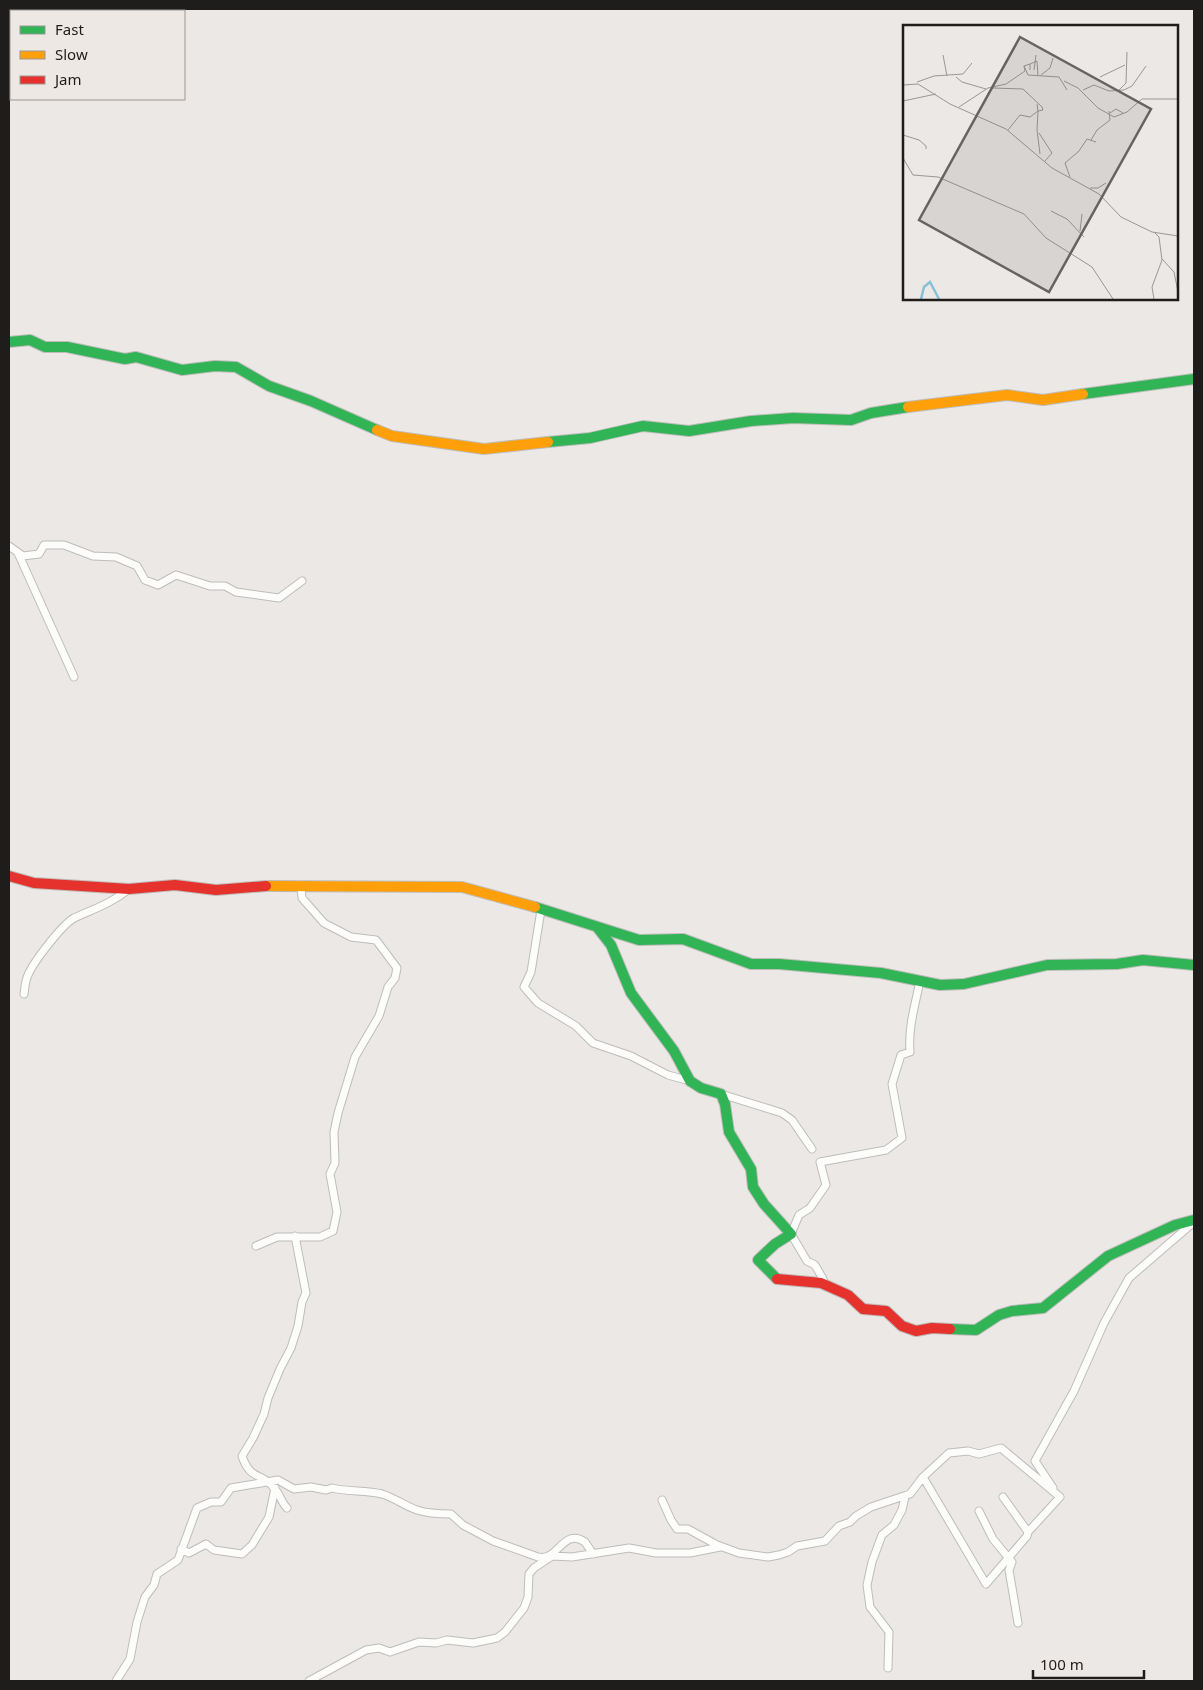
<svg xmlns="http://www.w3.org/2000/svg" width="1203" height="1690" font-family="'Noto Sans',sans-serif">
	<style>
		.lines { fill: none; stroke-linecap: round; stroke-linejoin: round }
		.street-casing { stroke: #bebdbb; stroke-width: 9 }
		.fast-casing { stroke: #bebdbb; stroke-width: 12 }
		.slow-casing { stroke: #bebdbb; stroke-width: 12 }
		.jam-casing { stroke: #bebdbb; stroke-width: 12 }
		.street { stroke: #fcfcfb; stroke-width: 7 }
		.fast { stroke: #30b455; stroke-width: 10 }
		.slow { stroke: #ff9f0a; stroke-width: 10 }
		.jam { stroke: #e5322d; stroke-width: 10 }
		.inset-river { fill: none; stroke: #88c0d4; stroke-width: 2.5 }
		.inset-road { fill: none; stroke: #999795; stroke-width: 1 }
		.view { fill: #666462; fill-opacity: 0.15; stroke: #666462; stroke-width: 2.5 }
		.inset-edge { fill: none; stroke: #1f1d1b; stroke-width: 2.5 }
	</style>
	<rect width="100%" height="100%" fill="#ebe8e6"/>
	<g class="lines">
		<g class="street-casing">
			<path id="street" d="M9,546L23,556L39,554L44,545H64L93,556L116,557L137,566L145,580L158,585L176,575L210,586H225L236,592L279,598L302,581
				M18,553L74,677
				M541,910L531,972L524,987L538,1003L576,1026L593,1043L631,1056L668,1075L690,1081
				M24,994C25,988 25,981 28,975C34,961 62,925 74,918C94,909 112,903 129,889
				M721,1094L782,1113L792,1120L812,1149
				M256,1246L277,1237H320L333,1231L337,1212L330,1174L335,1163L334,1132L338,1113L355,1057L379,1016L388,987L395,978L397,968L376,940L351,937L324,923L302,898L301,887
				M821,1283L823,1279L815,1265L807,1261L791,1234L799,1215L810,1208L826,1185L820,1162L886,1150L902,1138L892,1084L901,1055L910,1052C908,1028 915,1005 920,981
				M923,1477L986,1584L1027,1536L1028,1532L1003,1497
				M1053,1488L1035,1461L1074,1391L1104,1323L1129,1278L1194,1222
				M662,1500L671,1520L677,1529H688L717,1545L739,1553L768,1557L779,1555L788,1552L797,1546L825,1541L839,1526L850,1522L856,1516L871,1507L910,1494L923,1477L949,1453L968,1451L979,1454L1001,1448L1060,1497L1028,1532
				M287,1508C281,1502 280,1494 274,1488C261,1471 251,1482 242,1456L253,1438L264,1414L268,1398L280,1369L291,1348L298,1326L302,1302L306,1293L295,1236
				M979,1511L993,1539L1012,1562L1009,1570L1018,1623
				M181,1549L189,1553L206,1544L214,1550L242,1554L252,1545L269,1517L275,1488
				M888,1668L889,1632L870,1607L867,1585L872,1562L882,1535L894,1525L902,1510L905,1497
				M116,1681L130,1659L137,1622L145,1597L154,1585L157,1574L178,1560L197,1508L211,1502H221L231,1488L278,1480L294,1489L311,1487L326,1490L332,1488C348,1492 365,1490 382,1494C395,1498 405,1506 417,1510C426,1513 440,1514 451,1514L463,1525L493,1541L538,1557C558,1562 563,1527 585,1542L593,1554
				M309,1681L366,1650L379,1648L390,1652L419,1642L436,1643L447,1640L473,1643L497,1638L505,1632L524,1608L528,1597L529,1574L534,1568L552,1556L572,1557L629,1548L656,1553H690L720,1547"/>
		</g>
		<g class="fast-casing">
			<path id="fast" d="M9,342L30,340L45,347H67L125,359L136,357L182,370L215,366L236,367L269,386L311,401L377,430
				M1083,394L1194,379
				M548,442L590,438L643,426L689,431L751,421L793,418L851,420L871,413L908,407
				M535,907L639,940L683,939L751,964H779L881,973L940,985L964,984L1047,965L1117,964L1143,960L1194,965
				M597,927L611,945L631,993L674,1051L690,1081L701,1088L721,1094L725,1104L729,1132L751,1169L753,1187L764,1204L791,1234L775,1244L758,1260L777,1279
				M950,1329L976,1330L999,1315L1012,1311L1043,1308L1108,1256L1175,1225L1194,1220"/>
		</g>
		<g class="slow-casing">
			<path id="slow" d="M908,407L1007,395L1043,400L1083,394
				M377,430L392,436L484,449L548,442
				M266,886L462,887L535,907"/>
		</g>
		<g class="jam-casing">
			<path id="jam" d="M9,876L34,883L129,889L175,885L216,890L266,886
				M777,1279L821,1283L848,1295L863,1309L886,1311L902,1326L916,1331L932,1328L950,1329"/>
		</g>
		<use href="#street" class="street"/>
		<use href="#fast" class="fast"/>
		<use href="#slow" class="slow"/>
		<use href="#jam" class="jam"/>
	</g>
	<g transform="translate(903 25)">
		<rect width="275" height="275" fill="#ebe8e6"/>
		<path class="inset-river" d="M18,274L21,262L27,257L36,274"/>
		<path class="inset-road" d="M40,30L44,51M127,39L121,41L125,50L156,52L164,65M127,45V39L134,36L135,51M131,45L133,30M138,50L147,43L150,33M53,52L59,57L83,64M197,52L222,40M161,56L175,63M14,57L31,51L60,49L69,38M0,60L15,59L47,79L103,104L149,143L196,169L218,192L249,207L275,211M90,63L120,64L139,82L140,85L135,86L134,105L137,129M175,63L195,83L211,92L224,87L239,74H275M180,65L191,60L206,66L221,65L229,61L243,41M215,66L223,58L224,27M0,76L33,69M56,82L85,63L103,59L122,46L121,41M207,88L213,84L220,88M105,105L117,90L127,92L135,86L134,79M136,108L149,128L142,136M0,110L16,115L23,121V124M188,115L194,105L207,95L206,86M0,133L10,150L35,152L121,189L143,213L189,242L210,274M167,152L162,138L176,126L184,114L193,117M187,163H195L203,158M148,186L164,194L181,212M177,206L179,189M259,234L271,247L275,267M251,274L249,262L259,235L256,212L252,208"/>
		<path class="view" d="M117,12L248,84L146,267L16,195Z"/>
		<rect width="275" height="275" class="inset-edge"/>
	</g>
	<rect width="1203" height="1690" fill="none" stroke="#1f1d1b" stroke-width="20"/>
	<rect x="10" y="10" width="175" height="90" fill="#ede8e4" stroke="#9b9794"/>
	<rect x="20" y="26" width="25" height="8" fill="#30b455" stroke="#9b9794"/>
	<text x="55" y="35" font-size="15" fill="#1f1d1b">Fast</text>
	<rect x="20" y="51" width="25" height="8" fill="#ff9f0a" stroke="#9b9794"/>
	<text x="55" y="60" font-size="15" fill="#1f1d1b">Slow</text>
	<rect x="20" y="76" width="25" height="8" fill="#e5322d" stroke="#9b9794"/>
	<text x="55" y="85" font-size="15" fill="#1f1d1b">Jam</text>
	<path d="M1033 1670v8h111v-8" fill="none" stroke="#1f1d1b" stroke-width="2.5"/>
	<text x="1040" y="1670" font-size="15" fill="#1f1d1b" stroke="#ede8e4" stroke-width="4" paint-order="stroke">100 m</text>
</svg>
